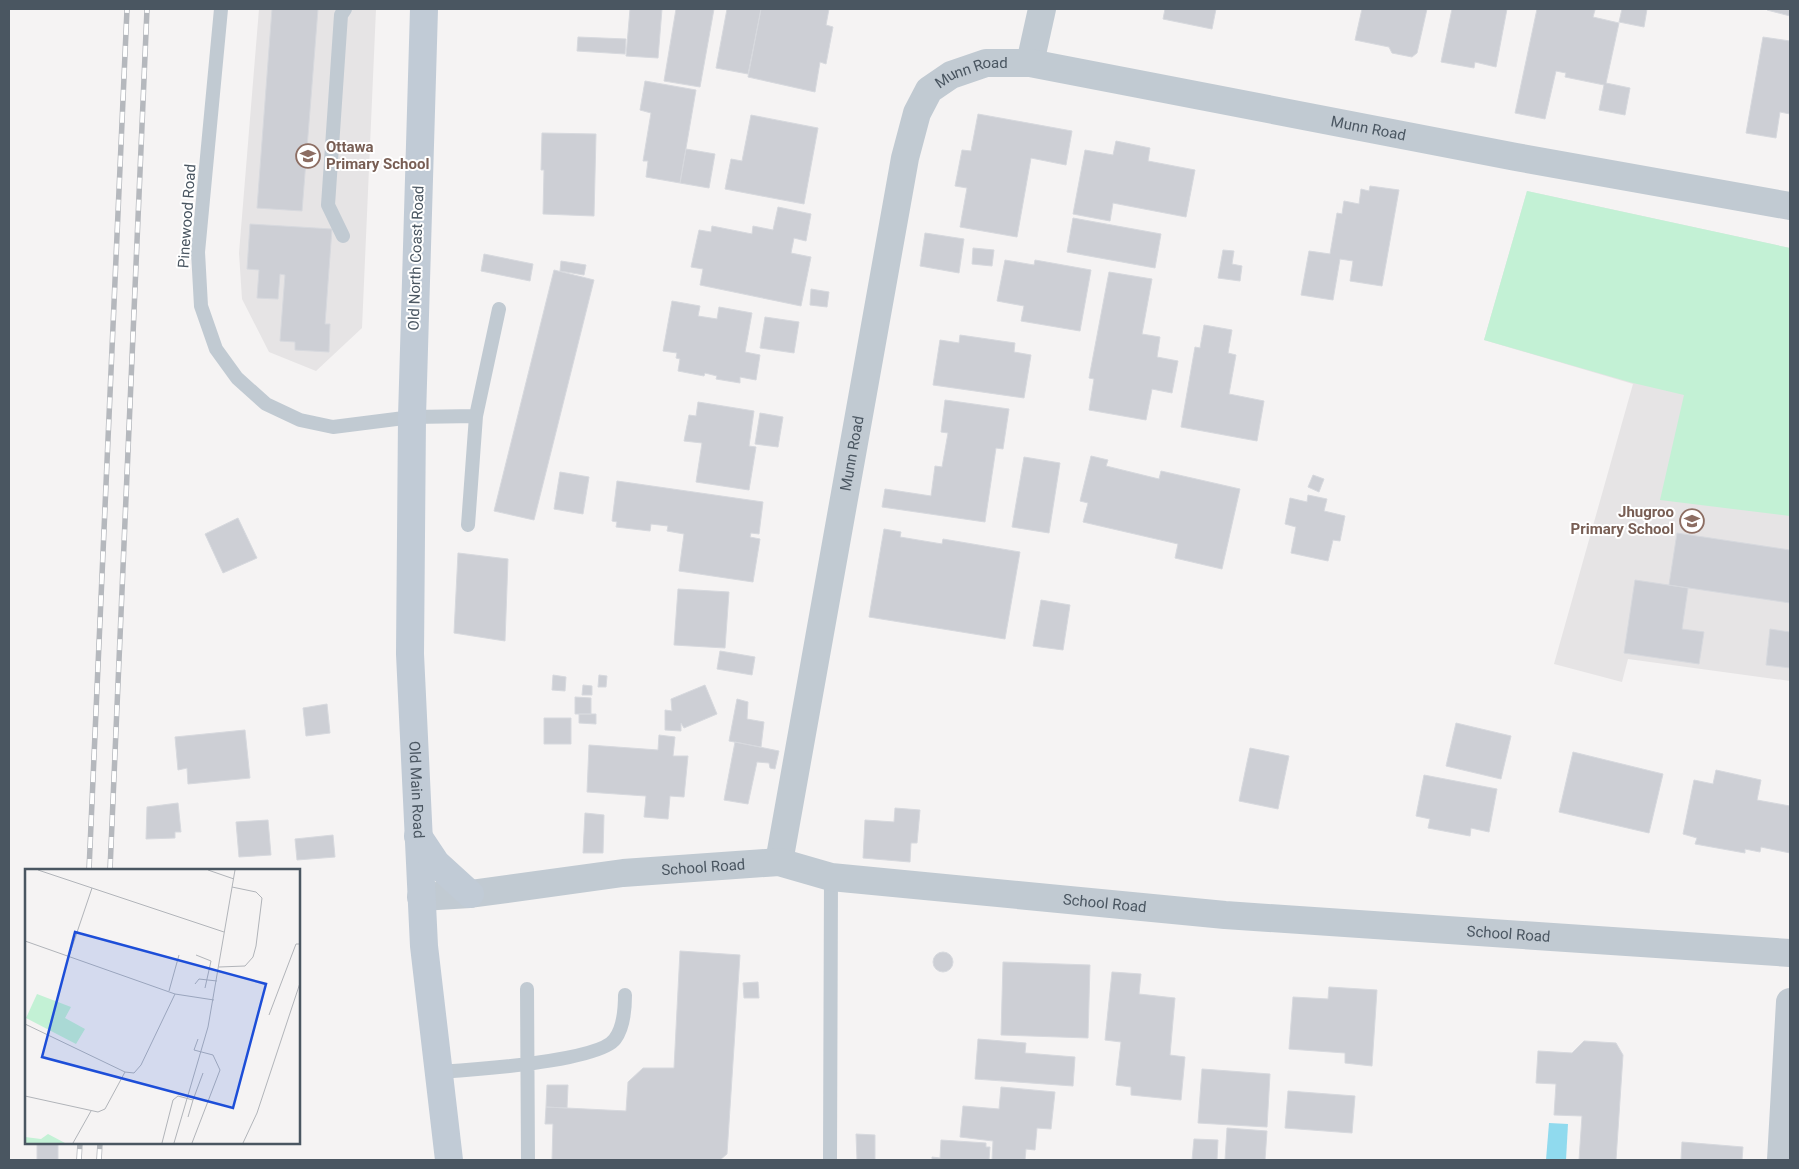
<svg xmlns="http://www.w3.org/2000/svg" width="1799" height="1169" font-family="Roboto,sans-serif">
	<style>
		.education { fill: #e6e4e5 }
		.green { fill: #c3f1d5 }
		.water { fill: #90daee }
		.building { fill: #cdcfd5; stroke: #d7d9de }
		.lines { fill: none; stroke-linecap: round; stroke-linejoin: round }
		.lane { stroke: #c1cad2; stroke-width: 14 }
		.street { stroke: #c1cad2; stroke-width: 28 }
		.secondary { stroke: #c1cbd6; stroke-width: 28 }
		.rail-casing { stroke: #b5b8bd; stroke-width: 5.5 }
		.rail { stroke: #fff; stroke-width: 4; stroke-dasharray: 11; stroke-linecap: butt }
		.labels { text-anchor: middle; stroke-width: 4; stroke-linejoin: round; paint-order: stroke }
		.street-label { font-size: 15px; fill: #4a5661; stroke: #fff }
		.education-label { font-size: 15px; font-weight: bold; fill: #785e54; stroke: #fff; text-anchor: start }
		.inset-road { fill: none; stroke: #b1b4b9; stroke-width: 1 }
		.view { fill: #1d4ed8; fill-opacity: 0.15; stroke: #1d4ed8; stroke-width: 2.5 }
		.inset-edge { fill: none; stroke: #4a5661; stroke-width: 2.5 }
	</style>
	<rect width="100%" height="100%" fill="#f5f3f3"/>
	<path class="education" d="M259,9H376L362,328L316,371L269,352L242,299L239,253Z
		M1527,191L1790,248V681L1628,659L1622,682L1554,664L1633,384L1484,340Z"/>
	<path class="green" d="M1527,191L1790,248V516L1660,500L1684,395L1633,383L1484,340Z"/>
	<path class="water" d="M1549,1123L1568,1124L1566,1160H1546Z"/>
	<path class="building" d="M272,9H318L302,211L257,208Z
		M630,9H662L658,58L626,56Z
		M676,9H714L700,87L664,81Z
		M727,9H761L748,74L716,68Z
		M761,9H829L826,25L833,27L826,64L820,62L815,92L748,77Z
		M1165,9H1216L1212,29L1163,19Z
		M1362,9H1427L1417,53L1412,57L1392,53L1389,47L1355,40Z
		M1452,9H1507L1496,67L1475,62L1474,68L1441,62Z
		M1537,9H1590L1595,10L1593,17L1619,23L1606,83L1630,88L1625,115L1599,110L1604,85L1565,77L1566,73L1556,71L1545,119L1515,113Z
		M1622,9H1647L1644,27L1619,22Z
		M1767,9H1790V16L1767,10Z
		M578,37L626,39L625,54L577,51Z
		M1763,37L1790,41V114L1780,112L1776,138L1746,133Z
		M645,81L696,90L680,183L646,177L648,161H643L651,113L640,110Z
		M978,114L1072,131L1066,165L1031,158L1017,237L960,227L967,188L955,186L962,150L971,151Z
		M751,115L818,128L804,204L725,189L731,159L742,161Z
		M542,133L596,134L594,216L543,214L544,170H541Z
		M1116,141L1150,148L1148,161L1195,170L1186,217L1113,203L1110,221L1073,214L1085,150L1113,155Z
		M686,149L715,154L709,188L680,183Z
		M1370,186L1399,190L1382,286L1350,281L1353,261L1340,259L1333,300L1301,295L1309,251L1330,254L1337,213L1342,214L1344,201L1359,204L1361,189L1369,191Z
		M778,207L811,214L806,241L794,238L791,253L811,257L801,306L700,285L703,269L691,267L699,230L711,232L712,226L752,234L753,226L773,230Z
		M1073,218L1161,234L1155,268L1067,252Z
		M250,224L332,229L325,324H330L329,352L295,350V342L280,341L285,275L280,274L278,299L257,298L259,270L247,269Z
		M925,233L964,239L959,273L920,266Z
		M973,248L994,250L992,266L972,264Z
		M1223,250L1234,251L1232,264L1242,266L1240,281L1218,278Z
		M484,254L533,264L530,281L481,271Z
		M1005,260L1034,265L1035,260L1091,270L1080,331L1021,321L1024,306L997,301Z
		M561,261L586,265L584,275L560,271Z
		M554,270L594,280L534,520L494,511Z
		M1109,272L1152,279L1142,334L1160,337L1157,357L1178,361L1172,393L1152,389L1146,420L1089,410L1094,379L1089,378Z
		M811,289L829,292L827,307L810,305Z
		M672,301L700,306L698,316L717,319L719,307L752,313L745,352L760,355L756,380L740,377V383L716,379L717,376L705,373L704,376L678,371L680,359L676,358L677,353L663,351Z
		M765,317L799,322L794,353L760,348Z
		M1204,325L1232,330L1228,353L1236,355L1229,394L1264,401L1257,441L1181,427L1195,347L1200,348Z
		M960,335L1015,343L1014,352L1031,355L1024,398L933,385L940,340L959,343Z
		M945,400L1009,409L1003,449L996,448L985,522L882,507L885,489L931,496L935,466L942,467L948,433L941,432Z
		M698,402L754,411L749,446L756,447L749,490L696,482L702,443L684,441L689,415L696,416Z
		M760,413L783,417L778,447L755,444Z
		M1091,456L1108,460L1106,466L1159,479L1161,471L1240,489L1222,569L1175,558L1178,544L1083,522L1088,503L1080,501Z
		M1024,457L1060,463L1049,533L1012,527Z
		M560,472L589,477L583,514L554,509Z
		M1313,475L1324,479L1319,492L1308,487Z
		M617,481L763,502L759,534L751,533L750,537L760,539L753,582L679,571L684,534L667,531L668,526L651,524L650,531L616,527L617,522L612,521Z
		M1308,495L1327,499L1324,511L1345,516L1340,541L1333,540L1328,561L1291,553L1296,527L1285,524L1290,498L1307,502Z
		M238,518L257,558L223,573L205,534Z
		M884,529L901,532L900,537L942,544L943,539L1020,552L1005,639L869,617Z
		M1677,533L1790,550V603L1669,585Z
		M458,553L508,559L505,641L454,633Z
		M1635,580L1688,588L1682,629L1704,632L1699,664L1624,653Z
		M678,589L729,592L725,648L674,645Z
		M1041,600L1070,605L1063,650L1033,646Z
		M1770,629L1790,632V668L1766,665Z
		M720,651L755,657L752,675L717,669Z
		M553,675L566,677L565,691L552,690Z
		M599,675L607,676L606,687H598Z
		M583,685L592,686V695H582Z
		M705,685L717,714L684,728L681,723V731L665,730V710L672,711L671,699Z
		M575,697L591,698V714H575Z
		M737,699L748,702L747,719L764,722L761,747L729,741Z
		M327,704L330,733L306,736L303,708Z
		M579,714H596V724L579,723Z
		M544,718H571V744H544Z
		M1456,723L1511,736L1501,779L1446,766Z
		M245,730L250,778L188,784L187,768L178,770L175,737Z
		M659,735L675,737L673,756H688L684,797L670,796L668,819L644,817L646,796L587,792L589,745L658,750Z
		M735,742L779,751L775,769L770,768L769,763L757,762L748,804L724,800Z
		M1250,748L1289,756L1278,809L1239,801Z
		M1573,752L1663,774L1649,833L1559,812Z
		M1716,770L1761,780L1757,800L1790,806V853L1761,847L1760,852L1745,849V853L1695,844L1697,838L1683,834L1694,780L1713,784Z
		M1424,775L1497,789L1489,832L1471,828L1470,836L1428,828L1430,819L1416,816Z
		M178,803L181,832H175V838L146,839L147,807Z
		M895,808L920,810L917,843H911L910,862L863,858L865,820L894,822Z
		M585,813L604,815L603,853H583Z
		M268,820L271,855L239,857L236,822Z
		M333,835L335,857L297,860L295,839Z
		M680,951L740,955L727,1154L720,1160H552L553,1124H545L546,1107L626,1111L628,1082L643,1068H674Z
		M933 962a10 10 0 1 1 20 0a10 10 0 1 1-20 0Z
		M1003,962L1090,965L1088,1038L1001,1035Z
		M1112,972L1141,974L1139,994L1175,998L1170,1055L1185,1057L1181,1100L1131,1095V1087L1116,1085L1121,1042L1105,1040Z
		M758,982L759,998H744L743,983Z
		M1329,987L1377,990L1372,1066L1345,1063V1053L1289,1049L1293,997L1328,999Z
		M978,1039L1026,1043L1025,1053L1075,1057L1073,1086L975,1079Z
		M1584,1041L1616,1043L1623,1055L1616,1160H1579L1582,1116L1554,1115L1556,1084L1536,1083L1538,1051L1572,1053Z
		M1202,1069L1270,1074L1267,1127L1198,1123Z
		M547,1085H568L567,1108L546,1107Z
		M1001,1087L1055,1092L1051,1129L1037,1128L1035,1150L1026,1149L1025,1160H992L993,1141L960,1137L963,1106L999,1109Z
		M1288,1091L1355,1096L1352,1133L1285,1128Z
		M1227,1128L1267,1131L1265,1160H1225Z
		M856,1134L875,1135V1160H857Z
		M1194,1139L1218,1140L1217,1160H1192Z
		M941,1140L986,1143V1147H990L989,1160H932V1157L940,1158Z
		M1682,1142L1743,1147L1742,1160H1681Z
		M37,1143H58V1160H37Z"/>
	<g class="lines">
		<path class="lane" d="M221,9L198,252L201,306L216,349L237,378L266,404L300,420L333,427L412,417L476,416L468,525
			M343,236L328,205L341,15L345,9
			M476,416L499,309
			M527,989L528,1160
			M439,1072C469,1070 599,1062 615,1039C624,1027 625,1009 625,995
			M830,1160L831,877"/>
		<g class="street">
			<path d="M1030,63L1042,9"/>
			<path id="s1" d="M779,862L905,158L917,113L929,90L951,75L986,63H1030L1516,157L1790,206"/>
			<path id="s2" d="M421,897L470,894L623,873L779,862L831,877L1225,915L1790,953"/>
			<path d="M1781,1160L1790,1002"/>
		</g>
		<g class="secondary">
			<path id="s3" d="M424,9L412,417L410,654L424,946L449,1160"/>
			<path d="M418,836L436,863L470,894"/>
		</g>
		<g class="rail-casing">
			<path id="rail" d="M89,870L127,9
				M110,870L147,9
				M79,1160L80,1143
				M99,1160L100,1143"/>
		</g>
		<use href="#rail" class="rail"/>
	</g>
	<defs>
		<g id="school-ring" transform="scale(1.25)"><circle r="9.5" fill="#fff" stroke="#8d6e63" stroke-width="1.5"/><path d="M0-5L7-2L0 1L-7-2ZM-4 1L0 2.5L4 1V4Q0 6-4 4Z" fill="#8d6e63"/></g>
	</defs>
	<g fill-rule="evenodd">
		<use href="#school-ring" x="308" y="156"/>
		<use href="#school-ring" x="1692" y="521"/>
	</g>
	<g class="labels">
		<g class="street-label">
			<text dy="5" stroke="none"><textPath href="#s1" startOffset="835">Munn Road</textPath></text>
			<text dy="5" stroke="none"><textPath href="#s1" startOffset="1240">Munn Road</textPath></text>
			<text transform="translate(187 216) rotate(-86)" y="5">Pinewood Road</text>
			<text transform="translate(416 258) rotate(-88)" y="5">Old North Coast Road</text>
			<text dy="5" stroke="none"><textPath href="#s1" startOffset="415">Munn Road</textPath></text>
			<text dy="5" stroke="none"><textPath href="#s3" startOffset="781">Old Main Road</textPath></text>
			<text dy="5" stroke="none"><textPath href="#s2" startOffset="284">School Road</textPath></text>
			<text dy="5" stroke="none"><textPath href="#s2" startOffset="689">School Road</textPath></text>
			<text dy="5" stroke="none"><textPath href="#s2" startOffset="1094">School Road</textPath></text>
		</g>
		<g class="education-label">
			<text x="326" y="152">Ottawa<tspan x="326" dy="17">Primary School</tspan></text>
			<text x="1674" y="517" text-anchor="end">Jhugroo<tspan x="1674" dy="17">Primary School</tspan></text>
		</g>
	</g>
	<g transform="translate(25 869)">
		<rect width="275" height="275" fill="#f5f3f3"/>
		<path d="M12,125L46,138L40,149L60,160L51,175L1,149ZM23,265L40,274H0V268L16,270Z" fill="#c3f1d5"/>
		<path class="inset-road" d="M13,1L199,63M183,1L209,10M0,72L150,125L189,131M171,86L186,92L180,119M44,87L67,19M194,98L220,97L228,88L231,77L237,29L231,23L207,18M170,115L174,110L192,112M144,122L154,86M244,146L271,75H275M0,155L100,203L109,204L116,196L150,125M0,227L73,243L80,240L100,203M163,248L168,231M48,274L66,242M137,274L148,231L153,227L168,231L178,204M149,274L183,158L210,1M167,274L195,201L188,186L169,181L173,170M218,274L232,244L275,114"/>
		<path class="view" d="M50,63L241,115L208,239L17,188Z"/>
		<rect width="275" height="275" class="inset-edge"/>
	</g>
	<rect width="1799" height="1169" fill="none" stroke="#4a5661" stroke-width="20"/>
</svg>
